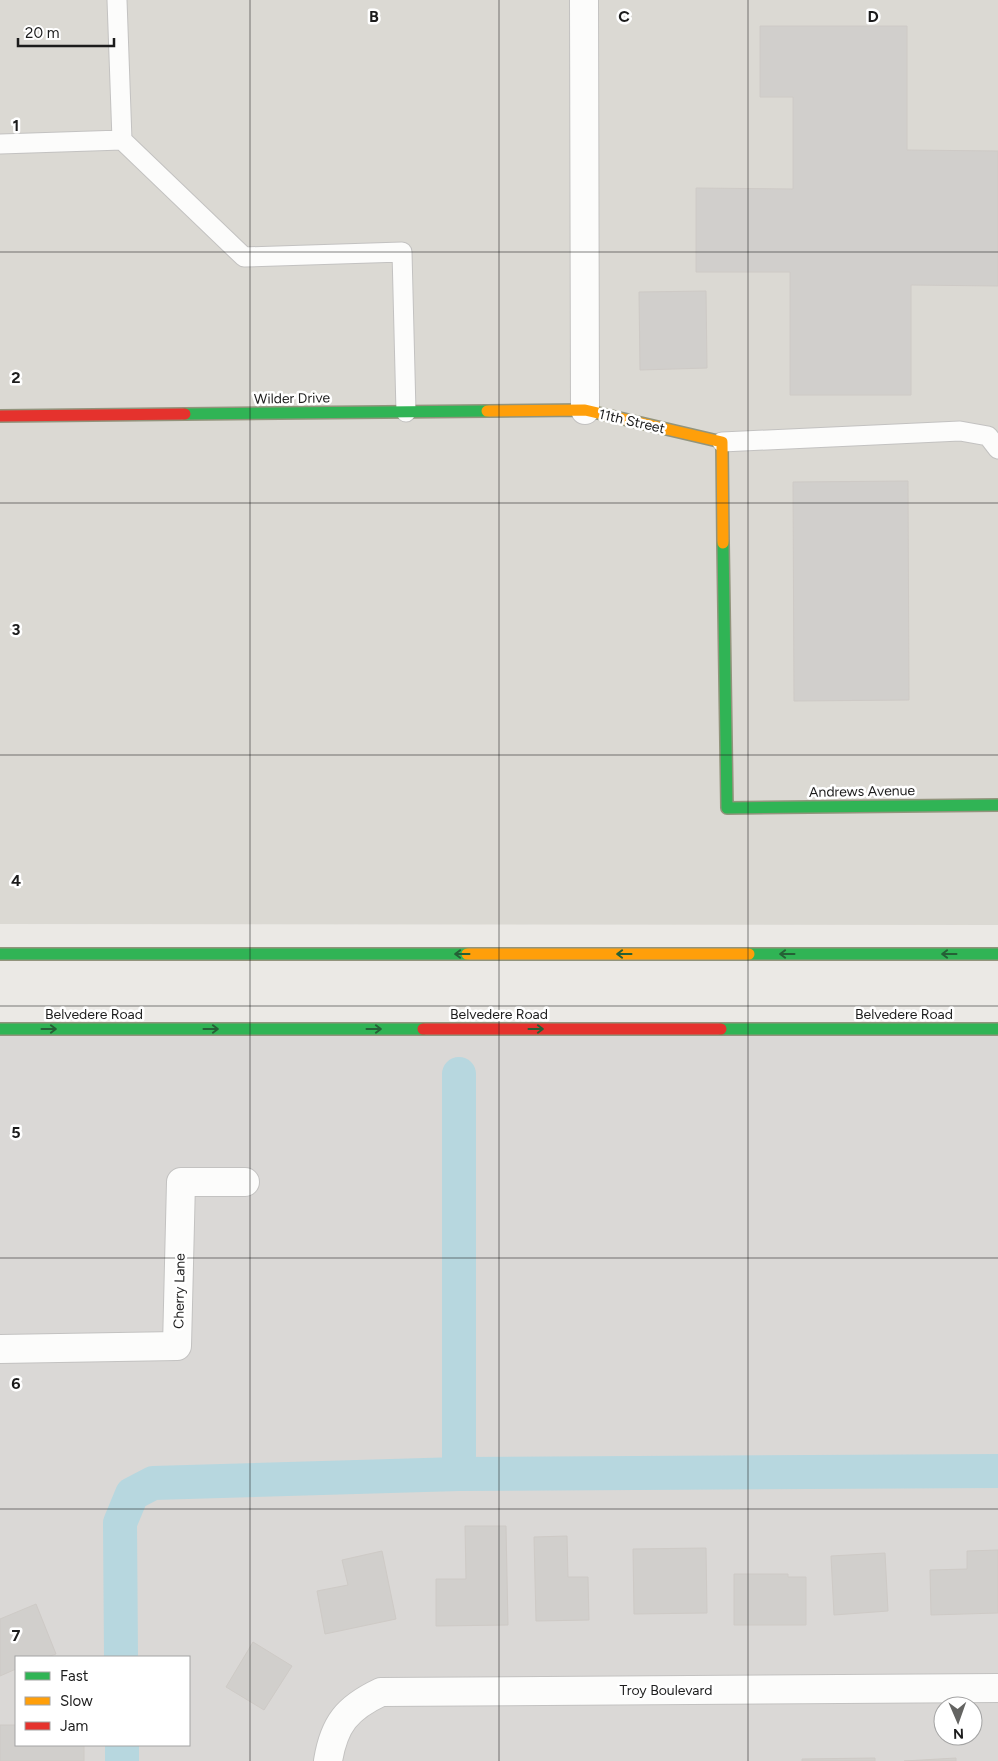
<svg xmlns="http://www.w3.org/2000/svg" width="998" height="1761" font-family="Figtree,sans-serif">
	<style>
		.residential { fill: #dad8d6; fill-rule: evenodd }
		.airport { fill: #dbd9d3 }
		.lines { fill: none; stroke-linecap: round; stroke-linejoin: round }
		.canal { stroke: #b7d7df; stroke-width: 34 }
		.building { fill: #d1cfcc; stroke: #cecac6 }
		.lane-casing { stroke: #c3c2c1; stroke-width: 21 }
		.street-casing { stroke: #c3c2c1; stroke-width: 30 }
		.fast-casing { stroke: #92947c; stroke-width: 14 }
		.slow-casing { stroke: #92947c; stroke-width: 14 }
		.jam-casing { stroke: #92947c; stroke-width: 14 }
		.lane { stroke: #fcfcfb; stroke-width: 19 }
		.street { stroke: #fcfcfb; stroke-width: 28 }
		.fast { stroke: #30b455; stroke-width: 11 }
		.slow { stroke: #ff9f0a; stroke-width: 11 }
		.jam { stroke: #e5322d; stroke-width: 11 }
		.oneway { stroke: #256036 }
		.grid { fill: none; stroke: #1c1c1c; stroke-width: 1; stroke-opacity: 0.55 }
		.labels { text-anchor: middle; stroke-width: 5; stroke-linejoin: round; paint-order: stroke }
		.street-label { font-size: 14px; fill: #1c1c1c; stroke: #fff }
		.grid-label { font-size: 16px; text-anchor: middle; font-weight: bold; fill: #1c1c1c; stroke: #fff; stroke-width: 5; stroke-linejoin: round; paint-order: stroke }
	</style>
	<rect width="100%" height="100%" fill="#ebe9e5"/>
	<path class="residential" d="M0,1029H998V1761H0ZM16,1657H189V1745H16ZM943,1706H973V1736H943Z"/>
	<path class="airport" d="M0,0H998V925L0,924Z"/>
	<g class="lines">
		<path class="canal" d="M459,1474V1074
			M121,1657L120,1523L132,1494L153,1483L459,1474L998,1471
			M122,1745V1761"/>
	</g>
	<path class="building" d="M760,26H907V150L998,151V286L911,285V395H790V272H696V188L793,189V97H760Z
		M706,291L707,368L640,370L639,292Z
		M908,481L909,700L794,701L793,482Z
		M465,1526H506L508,1625L436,1626V1579H466Z
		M567,1536L568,1577H588L589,1620L536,1621L534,1537Z
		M706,1548L707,1613L634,1614L633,1549Z
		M998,1550V1613L931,1615L930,1570L967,1569V1551Z
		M382,1551L396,1619L325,1634L317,1591L348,1585L342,1560Z
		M885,1553L888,1611L834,1615L831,1556Z
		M734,1574H788V1577H806V1625H734Z
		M36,1604L56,1654L47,1657H16V1669L0,1676V1619Z
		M253,1642L292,1666L264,1710L226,1687Z
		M0,1725H16V1745H84V1761H0Z
		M875,1758V1761H802V1759Z
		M956,1758V1761H904Z"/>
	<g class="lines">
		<g class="lane-casing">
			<path id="lane" d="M117,0L122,140L244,257L402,252L406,412
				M0,144L122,140
				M722,442L960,431L988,436L998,449"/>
		</g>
		<g class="street-casing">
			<path id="street" d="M584,0L585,410
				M0,1349L177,1346L181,1182H245
				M328,1761C334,1724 347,1708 381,1692L998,1688"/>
		</g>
		<g class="fast-casing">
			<path id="fast" d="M185,414L487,411
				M723,543L727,808L998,805
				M0,954H467
				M749,954H998
				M0,1029H423
				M721,1029H998"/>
		</g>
		<g class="slow-casing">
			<path id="slow" d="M487,411L585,410L722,442L723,543
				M467,954H749"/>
		</g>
		<g class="jam-casing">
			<path id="jam" d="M0,416L185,414
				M423,1029H721"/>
		</g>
		<use href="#lane" class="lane"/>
		<use href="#street" class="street"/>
		<use href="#fast" class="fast"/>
		<use href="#slow" class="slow"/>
		<use href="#jam" class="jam"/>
	</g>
	<defs><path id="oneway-shaft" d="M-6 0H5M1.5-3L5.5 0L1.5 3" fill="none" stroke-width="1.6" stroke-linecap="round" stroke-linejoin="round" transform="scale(1.25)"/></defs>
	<g class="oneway">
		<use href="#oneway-shaft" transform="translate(462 954) rotate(-180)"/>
		<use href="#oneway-shaft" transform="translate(624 954) rotate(-180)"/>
		<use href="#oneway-shaft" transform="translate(787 954) rotate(-180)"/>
		<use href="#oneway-shaft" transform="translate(949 954) rotate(-180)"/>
		<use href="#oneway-shaft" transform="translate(49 1029)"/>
		<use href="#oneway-shaft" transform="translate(211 1029)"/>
		<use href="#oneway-shaft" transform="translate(374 1029)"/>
		<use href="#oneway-shaft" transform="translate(536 1029)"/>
	</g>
	<path class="grid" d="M250,0V1761M499,0V1761M748,0V1761M0,252H998M0,503H998M0,755H998M0,1006H998M0,1258H998M0,1509H998"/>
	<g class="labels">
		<g class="street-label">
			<text transform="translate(292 398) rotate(-1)" y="5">Wilder Drive</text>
			<text transform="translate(632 421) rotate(13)" y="5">11th Street</text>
			<text transform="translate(862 791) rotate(-1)" y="5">Andrews Avenue</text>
			<text x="94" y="1019">Belvedere Road</text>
			<text x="499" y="1019">Belvedere Road</text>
			<text x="904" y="1019">Belvedere Road</text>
			<text transform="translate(179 1291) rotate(-89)" y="5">Cherry Lane</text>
			<text x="666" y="1695">Troy Boulevard</text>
		</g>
	</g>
	<g class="grid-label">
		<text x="374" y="22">B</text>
		<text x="624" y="22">C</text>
		<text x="873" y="22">D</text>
		<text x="16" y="131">1</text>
		<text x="16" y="383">2</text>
		<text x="16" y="635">3</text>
		<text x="16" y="886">4</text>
		<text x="16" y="1138">5</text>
		<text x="16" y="1389">6</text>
		<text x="16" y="1641">7</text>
	</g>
	<rect x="15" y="1656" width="175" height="90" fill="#ffffff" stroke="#a4a4a4"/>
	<rect x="25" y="1672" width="25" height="8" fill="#30b455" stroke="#a4a4a4"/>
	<text x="60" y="1681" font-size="15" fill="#1c1c1c">Fast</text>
	<rect x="25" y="1697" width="25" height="8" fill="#ff9f0a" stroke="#a4a4a4"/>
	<text x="60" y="1706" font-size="15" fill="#1c1c1c">Slow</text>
	<rect x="25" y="1722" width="25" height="8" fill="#e5322d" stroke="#a4a4a4"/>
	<text x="60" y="1731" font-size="15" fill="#1c1c1c">Jam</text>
	<g transform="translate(958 1721) rotate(178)"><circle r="24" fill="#ffffff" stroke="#a4a4a4"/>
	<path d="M0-4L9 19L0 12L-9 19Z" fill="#646462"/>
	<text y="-8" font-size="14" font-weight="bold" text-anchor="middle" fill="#1c1c1c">N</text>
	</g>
	<path d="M18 38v8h96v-8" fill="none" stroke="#1c1c1c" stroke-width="2.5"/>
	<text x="25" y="38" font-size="15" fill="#1c1c1c" stroke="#ffffff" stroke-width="4" paint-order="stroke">20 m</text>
</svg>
